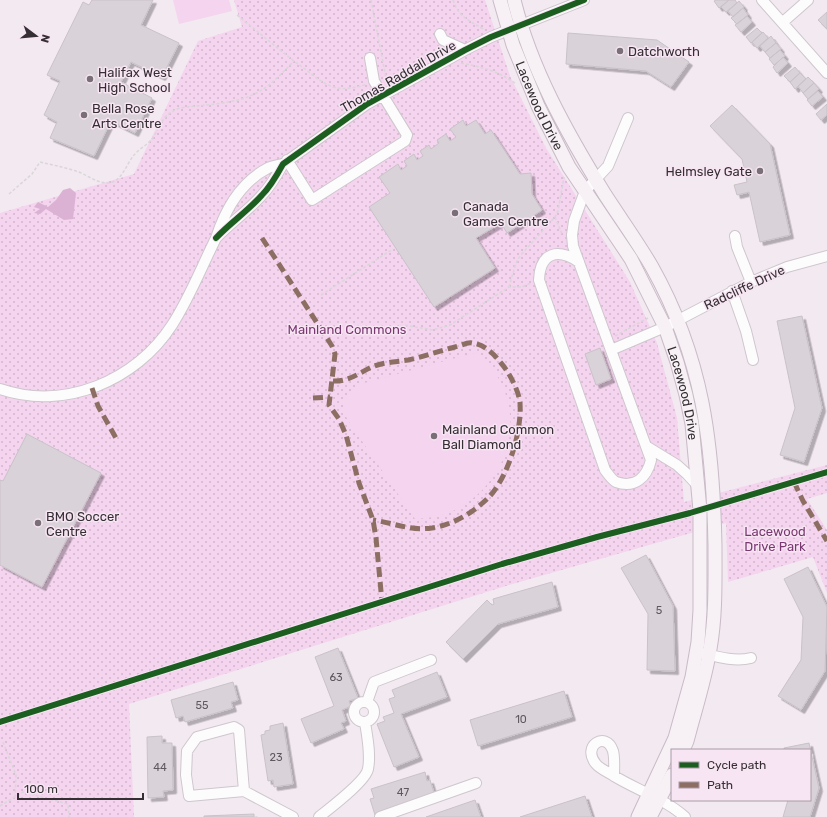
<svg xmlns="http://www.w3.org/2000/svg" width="827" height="817" font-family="Rubik,sans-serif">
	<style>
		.park { fill: url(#park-dots) }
		.pitch { fill: #f4d4ee }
		.water { fill: #dbb2d4 }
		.building { fill: #dad2d9; stroke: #c9c2c8; filter: url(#shadow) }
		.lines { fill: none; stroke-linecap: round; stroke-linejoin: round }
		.minor-casing { stroke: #cec7cd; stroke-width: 12 }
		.major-casing { stroke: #c8bbc6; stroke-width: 15 }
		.path { stroke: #d9d6d8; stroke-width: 1.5; stroke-dasharray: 3 2; stroke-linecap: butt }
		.minor { stroke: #fdfcfd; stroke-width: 10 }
		.major { stroke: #f7f1f6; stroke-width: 13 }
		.quiet { stroke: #8d6e63; stroke-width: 5; stroke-dasharray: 10 5; stroke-linecap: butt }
		.cycleway-casing { stroke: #f7e5f3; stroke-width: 8 }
		.cycleway { stroke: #1b5e20; stroke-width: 6 }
		.poi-dot { fill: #787076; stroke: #f7e5f3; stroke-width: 1.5 }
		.labels { text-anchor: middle; stroke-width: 3; stroke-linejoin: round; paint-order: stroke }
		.number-label { font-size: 11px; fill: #5f585e }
		.poi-label { font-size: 13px; fill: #352f34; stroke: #f7e5f3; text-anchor: start }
		.street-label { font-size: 13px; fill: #352f34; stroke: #f7e5f3 }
		.park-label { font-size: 13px; fill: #7a3871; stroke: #f7e5f3 }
	</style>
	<defs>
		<pattern id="park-dots" width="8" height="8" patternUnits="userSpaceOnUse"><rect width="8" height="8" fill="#f4d4ee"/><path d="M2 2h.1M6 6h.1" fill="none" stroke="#d2b6cd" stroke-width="1.8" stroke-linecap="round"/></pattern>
		<filter id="shadow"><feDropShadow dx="3.5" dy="3.5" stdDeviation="0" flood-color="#0004"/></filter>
	</defs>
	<rect width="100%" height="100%" fill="#f3e9f1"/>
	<path class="park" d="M234,0H485L510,76L546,148L630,282L657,343L677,418L684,502L827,465V493L807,499L827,530V593L813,557L728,582L726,523L509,585L129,704L134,817H0V213L134,174L198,41L242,27Z"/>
	<path class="pitch" d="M173,0H229L232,11L179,24Z
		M478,352C518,390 522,445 485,487C475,498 463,507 448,513C438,517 426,518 415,519L347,419C342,402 344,396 357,385Z"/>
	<path class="water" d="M70,188L76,193L73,219L64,220L46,209L40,214L34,213L40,209L34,207L38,202L48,207L56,200L63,190Z"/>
	<path class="building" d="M92,0H153L141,25L179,43L162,77L131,62L121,82L152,98L135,133L111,121L94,156L50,138L57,122L44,115L60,81L47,75L83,2L89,5Z
		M716,0H729L719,8L714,1Z
		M729,0H735L737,3L726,12L721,7Z
		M739,1L744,7L733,17L728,11Z
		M743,8L748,15L737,24L731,18Z
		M827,12V29L818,20Z
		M747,16L752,22L741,32L735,25Z
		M757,28L762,33L751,43L746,37Z
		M763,32L768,38L757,48L752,42Z
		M568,33L657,40L689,62L671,87L646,71L566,64Z
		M771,36L776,43L765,52L760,46Z
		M776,43L781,49L770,58L765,52Z
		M780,50L785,56L774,65L769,59Z
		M783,57L788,63L777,73L773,67Z
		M795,67L800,73L790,82L784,76Z
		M800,73L806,79L795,89L790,82Z
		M808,77L814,83L803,93L798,86Z
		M814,83L819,89L808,99L803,93Z
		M818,91L823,97L812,106L807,100Z
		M827,104V115L821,120L816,114Z
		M732,105L770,144L790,235L760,242L749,192L737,195L734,185L747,182L742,159L710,126Z
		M463,120L466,126L476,120L485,134L491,130L520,174L531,173L532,194L542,210L533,216L532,219L527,220L507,233L501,223L476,238L495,268L434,307L369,207L390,193L379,177L398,164L401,170L407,166L404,161L414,154L417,160L423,156L420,151L429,145L431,149L439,143L437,140L446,134L450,141L456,137L450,129Z
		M802,316L822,408L804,462L780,455L795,408L777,321Z
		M600,348L611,379L596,385L585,354Z
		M27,434L101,473L42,587L0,565V480L3,481Z
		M646,555L673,606L675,671L647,670L648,614L621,568Z
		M808,567L827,607L825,671L801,710L778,696L801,660L803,617L784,579Z
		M552,582L558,607L498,624L463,659L446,642L487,600L492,605L494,604L493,599Z
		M338,648L358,698L349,701L351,706L342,710L346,721L341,723L344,729L311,743L301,719L334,706L315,657Z
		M437,672L447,697L401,714L419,757L394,767L377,724L385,721L383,717L394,713L389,699L395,697L392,690Z
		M233,682L238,700L231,702L233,708L185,722L183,716L176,718L171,700Z
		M564,691L572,717L478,746L470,720Z
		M283,723L293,784L274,787L273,780L268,781L261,735L265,734V731L270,730V726Z
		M162,736V743H172L173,790L163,791L164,797L148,798L147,737Z
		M809,743L819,788L810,817H783L788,800H810V750H784V748Z
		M425,772L427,781L430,780L435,796L375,815L370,799L374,798L371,789Z
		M585,796L592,817H520Z
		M475,800L481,817H426Z
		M254,814V817H204V816Z"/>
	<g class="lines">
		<g class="minor-casing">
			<path id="minor" d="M762,0L827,73
				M783,22L808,0
				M440,34L443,40L465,50
				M287,160L312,200L405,141L407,135L374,81L370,58
				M735,236L737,247L751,282
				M216,238C230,223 248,211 262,195C271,186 277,175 283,164L367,104L465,50L491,37L584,0
				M579,262C558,248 540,252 539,280L605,470C608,474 612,480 616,482C635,489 647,477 651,460L573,246L572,235L574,221L585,191L608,166L628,118
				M732,291L746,331L753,360
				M611,350L665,327L751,282L787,267L827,256
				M0,389C64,411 136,381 172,325C189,299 202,266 216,238C225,210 241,182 268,168C272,166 278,165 283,164
				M646,446L677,465L687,474L699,487
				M702,653C718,657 735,662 751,658
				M354 712a10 10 0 1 1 20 0a10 10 0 1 1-20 0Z
				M367,702L374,682L431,660
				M614,776C608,772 600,769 596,764C581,746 606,730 613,751C615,759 614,768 614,776C637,790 665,799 685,817
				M244,791L239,730L234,727L197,737L187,751L186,775L189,796L244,791L293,817
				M319,817C330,808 366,781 368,769C371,754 367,736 365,722
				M380,817L476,783"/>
		</g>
		<g class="major-casing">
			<g id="major">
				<path id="s1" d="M500,0L513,45L538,106L569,167L631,259L665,327L677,362L686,395L692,424L700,510V610L698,642L692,677L675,738L638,817"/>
				<path d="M514,0C531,69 567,133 604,193C620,218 637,241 652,267C703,358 713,443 715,546C715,580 716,615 710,649C705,680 695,710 687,741L683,750"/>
				<path d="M650,817L672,775"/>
			</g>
		</g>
		<path class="path" d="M371,0L386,78
			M453,0C459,18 470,21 485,30
			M237,15C260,33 281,52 305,69C314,76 322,83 333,87C344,90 356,88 367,84
			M461,63C481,67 499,71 516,84
			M9,194L32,174L40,162C52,165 64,167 76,171C86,174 96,183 107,183C122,183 126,164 134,155C139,149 147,145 152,139C162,124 161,115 180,108C200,105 232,104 250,96C268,89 281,74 294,61
			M555,217L562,234
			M509,287L516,263L520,256L555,217L558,211L564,177
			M321,295L393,249
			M396,329L404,325L433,330L450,325L509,287H522L531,283
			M615,336L648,318
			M3,742L16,775L15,797
			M0,806L23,792L68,804L69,817"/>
		<use href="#minor" class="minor"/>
		<use href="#major" class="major"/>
		<path class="quiet" d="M262,238L332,346L335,354L329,405L339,419L346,435L359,483L373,520L376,538L382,602
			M333,381C348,382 359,373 372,367C383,362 396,362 408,360C423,357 439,351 455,347C460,346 467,342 472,343C484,344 494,354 501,363C509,372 519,391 520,403C522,431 508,479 487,499C471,514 454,524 432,528C410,531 394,523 373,520
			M92,388L98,406L116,438
			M313,398L330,397
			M794,482L803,501L827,541"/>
		<g class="cycleway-casing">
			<path id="cycleway" d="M216,238C230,223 248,211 262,195C271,186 277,175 283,164L367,104L465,50L491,37L584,0
				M0,722L502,564L597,537L690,513L827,472"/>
		</g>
		<use href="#cycleway" class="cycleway"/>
	</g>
	<g class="poi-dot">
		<circle cx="620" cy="51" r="4"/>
		<circle cx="90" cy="79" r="4"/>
		<circle cx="84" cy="115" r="4"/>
		<circle cx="760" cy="171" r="4"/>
		<circle cx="455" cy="213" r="4"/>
		<circle cx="434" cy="436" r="4"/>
		<circle cx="38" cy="523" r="4"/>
	</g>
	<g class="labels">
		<g class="number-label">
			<text x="659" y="614">5</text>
			<text x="336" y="681">63</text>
			<text x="202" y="709">55</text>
			<text x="521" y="723">10</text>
			<text x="276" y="761">23</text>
			<text x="160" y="771">44</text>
			<text x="403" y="796">47</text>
		</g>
		<g class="poi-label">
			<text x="628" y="56">Datchworth</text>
			<text x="98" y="77">Halifax West<tspan x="98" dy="15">High School</tspan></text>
			<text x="92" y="113">Bella Rose<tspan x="92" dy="15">Arts Centre</tspan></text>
			<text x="752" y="176" text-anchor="end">Helmsley Gate</text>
			<text x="463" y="211">Canada<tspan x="463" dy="15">Games Centre</tspan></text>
			<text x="442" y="434">Mainland Common<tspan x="442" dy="15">Ball Diamond</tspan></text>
			<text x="46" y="521">BMO Soccer<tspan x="46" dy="15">Centre</tspan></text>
		</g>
		<g class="street-label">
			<text transform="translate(398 76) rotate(-30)" y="5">Thomas Raddall Drive</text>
			<text dy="5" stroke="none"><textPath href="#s1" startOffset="113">Lacewood Drive</textPath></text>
			<text transform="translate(744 287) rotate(-25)" y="5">Radcliffe Drive</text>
			<text dy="5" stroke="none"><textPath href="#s1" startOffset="437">Lacewood Drive</textPath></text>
		</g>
		<g class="park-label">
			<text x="347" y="334">Mainland Commons</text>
			<text x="775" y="536">Lacewood<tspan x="775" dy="15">Drive Park</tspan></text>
		</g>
	</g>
	<rect x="671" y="749" width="140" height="52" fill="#f7e5f3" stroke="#a99ca7"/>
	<rect x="679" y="762" width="20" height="6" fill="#1b5e20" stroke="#a99ca7"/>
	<text x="707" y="769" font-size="12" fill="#352f34">Cycle path</text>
	<rect x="679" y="782" width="20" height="6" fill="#8d6e63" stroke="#a99ca7"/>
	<text x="707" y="789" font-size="12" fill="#352f34">Path</text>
	<g transform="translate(36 36) rotate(106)" stroke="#f7e5f3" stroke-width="3" paint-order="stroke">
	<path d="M0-3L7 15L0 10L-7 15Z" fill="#352f34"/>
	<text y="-6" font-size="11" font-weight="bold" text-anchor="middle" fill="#352f34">N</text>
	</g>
	<path d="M18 793v6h125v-6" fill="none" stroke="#352f34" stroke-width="2"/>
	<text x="24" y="793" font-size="12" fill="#352f34" stroke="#f7e5f3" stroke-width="3" paint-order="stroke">100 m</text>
</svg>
